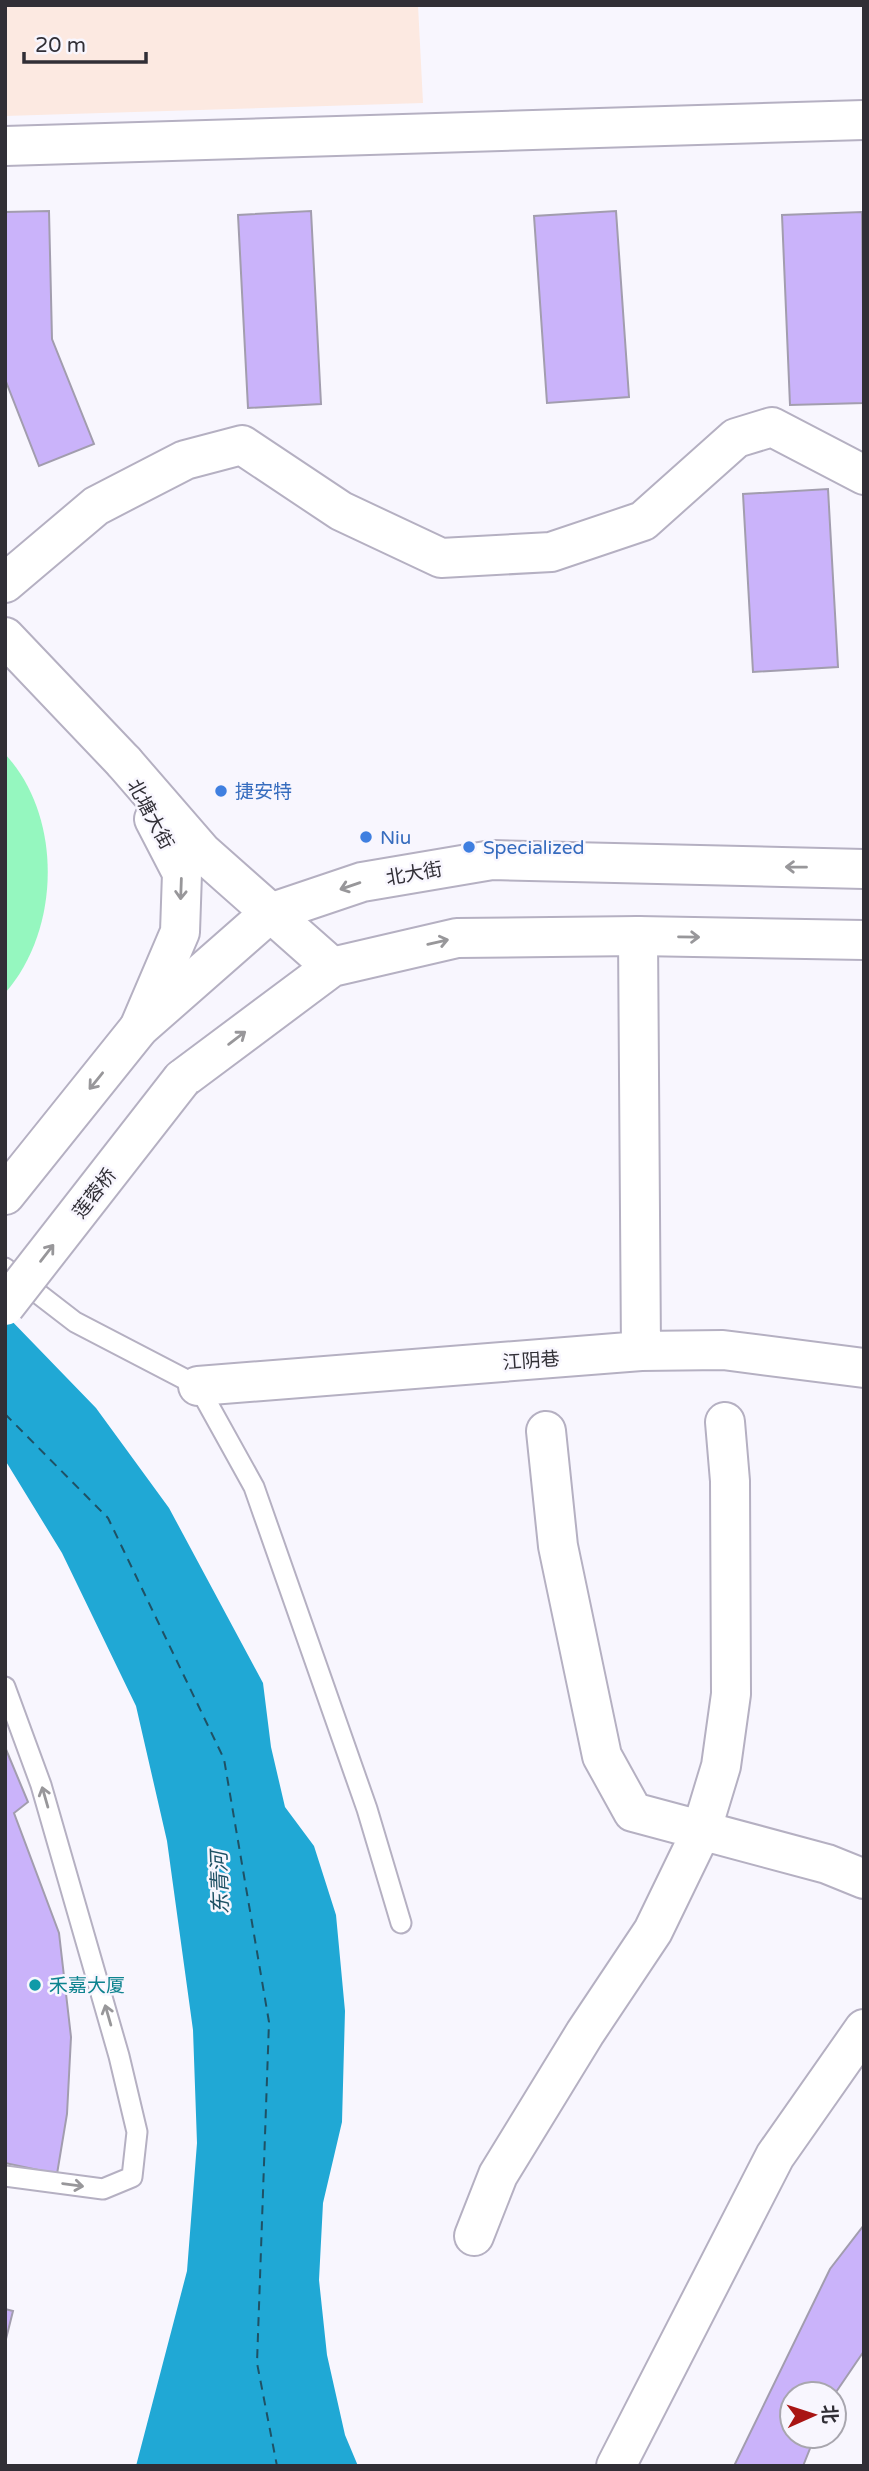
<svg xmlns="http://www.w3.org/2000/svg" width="869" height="2471" font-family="'Varela Round','Noto Sans SC',sans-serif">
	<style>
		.medical { fill: #fce9e1 }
		.green { fill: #95f7bf }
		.water { fill: #20a8d5 }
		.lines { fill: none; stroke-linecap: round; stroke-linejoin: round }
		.ferry { stroke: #1f5165; stroke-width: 2; stroke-dasharray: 9 7; stroke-linecap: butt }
		.building { fill: #cab3fa; stroke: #a29dae; stroke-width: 2 }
		.service-casing { stroke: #b5b0c2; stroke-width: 23 }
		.minor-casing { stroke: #b5b0c2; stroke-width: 42 }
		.tertiary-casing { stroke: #b5b0c2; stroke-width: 42 }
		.secondary-casing { stroke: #b5b0c2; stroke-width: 42 }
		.service { stroke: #fff; stroke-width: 19 }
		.minor { stroke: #fff; stroke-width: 38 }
		.tertiary { stroke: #fff; stroke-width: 38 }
		.secondary { stroke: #fff; stroke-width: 38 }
		.secondary-bridge-casing { stroke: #b5b0c2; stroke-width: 42; stroke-linecap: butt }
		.secondary-bridge { stroke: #fff; stroke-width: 38 }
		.oneway { stroke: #98979a }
		.shop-dot { fill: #3f7fe0; stroke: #f8f6fe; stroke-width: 2.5 }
		.culture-dot { fill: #0f9aa8; stroke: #f8f6fe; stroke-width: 2.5 }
		.labels { text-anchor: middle; stroke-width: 5; stroke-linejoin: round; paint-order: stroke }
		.shop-label { font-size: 19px; fill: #366cbe; stroke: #f8f6fe; text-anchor: start }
		.street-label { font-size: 19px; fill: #312f36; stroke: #f8f6fe }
		.culture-label { font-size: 19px; fill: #0d838f; stroke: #f8f6fe; text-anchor: start }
		.water-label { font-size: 21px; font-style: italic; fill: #1f5165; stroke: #f8f6fe }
	</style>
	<rect width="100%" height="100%" fill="#f8f6fe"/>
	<path class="medical" d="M5,5H418L423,103L5,116Z"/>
	<path class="green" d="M5,754C63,816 61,930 5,993Z"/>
	<path class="water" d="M5,1314L96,1408L169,1508L263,1683L271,1747L285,1807L314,1846L336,1915L345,2011L342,2122L323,2203L319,2280L327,2355L345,2435L358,2466H136L187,2271L197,2143L193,2030L167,1841L136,1706L62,1553L5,1460Z"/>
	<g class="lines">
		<path class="ferry" d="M5,1414L108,1518L224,1759L269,2022L257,2363L277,2466"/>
	</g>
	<path class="building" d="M49,211L52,339L94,444L39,466L5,379V212Z
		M311,211L321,404L248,408L238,215Z
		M616,211L629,397L547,403L534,216Z
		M862,212L864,403L790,405L782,215Z
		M828,489L838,667L753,672L743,494Z
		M5,1747L28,1802L14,1813L59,1933L71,2037L67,2114L57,2174L5,2163Z
		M864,2225V2351L834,2395L792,2394V2436H815L803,2466H734L830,2269Z
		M5,2309L13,2311L5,2343Z"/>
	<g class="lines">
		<g class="service-casing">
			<path id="service" d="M5,1268L75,1322L198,1386L254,1487L367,1809L401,1923
				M5,1687L41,1785L119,2056L137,2132L132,2177L103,2189L5,2176"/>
		</g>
		<g class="minor-casing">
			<path id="minor" d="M5,146L864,120
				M5,583L96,506L185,460L242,445L341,511L441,558L551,552L643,521L736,438L772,427L864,475
				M638,936L641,1351
				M198,1386L641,1351L723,1350L864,1368
				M546,1431L558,1546L602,1756L633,1812L827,1864L864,1879
				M474,2236L498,2175L585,2033L653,1931L701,1832L721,1766L731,1694L730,1481L725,1422"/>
		</g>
		<g class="tertiary-casing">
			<path id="tertiary" d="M124,762L202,852L332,967
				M139,1028L180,932L182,873L154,819
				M616,2466L775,2156L864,2029"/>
		</g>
		<g class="secondary-casing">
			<path id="secondary" d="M5,637L124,762
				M182,1079L332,967L457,938L638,936L864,940
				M5,1195L139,1028L270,913L362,882L492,860L864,869"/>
		</g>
		<use href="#service" class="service"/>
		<use href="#minor" class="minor"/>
		<use href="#tertiary" class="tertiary"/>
		<use href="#secondary" class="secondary"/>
		<g class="secondary-bridge-casing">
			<path id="secondary-bridge" d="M5,1306L182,1079"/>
		</g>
		<use href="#secondary-bridge" class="secondary-bridge"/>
	</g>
	<defs><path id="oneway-shaft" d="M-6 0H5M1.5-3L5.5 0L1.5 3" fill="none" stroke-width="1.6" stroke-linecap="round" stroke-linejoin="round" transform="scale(1.75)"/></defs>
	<g class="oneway">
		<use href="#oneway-shaft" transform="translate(796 867) rotate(-179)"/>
		<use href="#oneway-shaft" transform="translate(350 886) rotate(161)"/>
		<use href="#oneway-shaft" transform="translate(181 889) rotate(92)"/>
		<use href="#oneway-shaft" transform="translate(689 937) rotate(1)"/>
		<use href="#oneway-shaft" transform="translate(438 942) rotate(-13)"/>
		<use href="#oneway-shaft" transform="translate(237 1038) rotate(-37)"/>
		<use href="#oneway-shaft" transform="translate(96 1081) rotate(129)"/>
		<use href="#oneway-shaft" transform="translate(47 1253) rotate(-52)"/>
		<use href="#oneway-shaft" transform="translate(45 1797) rotate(-106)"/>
		<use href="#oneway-shaft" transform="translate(108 2015) rotate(-106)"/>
		<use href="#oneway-shaft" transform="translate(73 2185) rotate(8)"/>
	</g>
	<g class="shop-dot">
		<circle cx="221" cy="791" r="7"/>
		<circle cx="366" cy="837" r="7"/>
		<circle cx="469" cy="847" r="7"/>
	</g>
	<circle class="culture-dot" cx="35" cy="1985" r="7"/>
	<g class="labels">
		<g class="shop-label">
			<text x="235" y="798">捷安特</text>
			<text x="380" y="844">Niu</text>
			<text x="483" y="854">Specialized</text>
		</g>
		<g class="street-label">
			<text transform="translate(151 814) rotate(62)" y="7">北塘大街</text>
			<text transform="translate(414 873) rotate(-10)" y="7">北大街</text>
			<text transform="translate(94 1193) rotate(-52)" y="7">莲蓉桥</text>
			<text transform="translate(531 1360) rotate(-4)" y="7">江阴巷</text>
		</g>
		<g class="culture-label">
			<text x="49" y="1992">禾嘉大厦</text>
		</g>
		<g class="water-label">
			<text transform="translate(220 1883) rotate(-92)" y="7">东青河</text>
		</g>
	</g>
	<rect width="869" height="2471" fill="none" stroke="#312f36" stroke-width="14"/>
	<g transform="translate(813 2415) rotate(87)"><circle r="33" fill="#f8f6fe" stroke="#a8a6ae" stroke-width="2"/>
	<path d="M0-5L12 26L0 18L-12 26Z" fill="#a91514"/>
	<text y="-10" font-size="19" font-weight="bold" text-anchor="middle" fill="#312f36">北</text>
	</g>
	<path d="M24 52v10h122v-10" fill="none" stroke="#312f36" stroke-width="3.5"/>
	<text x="35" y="52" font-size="21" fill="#312f36" stroke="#f8f6fe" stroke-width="5" paint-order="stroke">20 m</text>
</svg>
